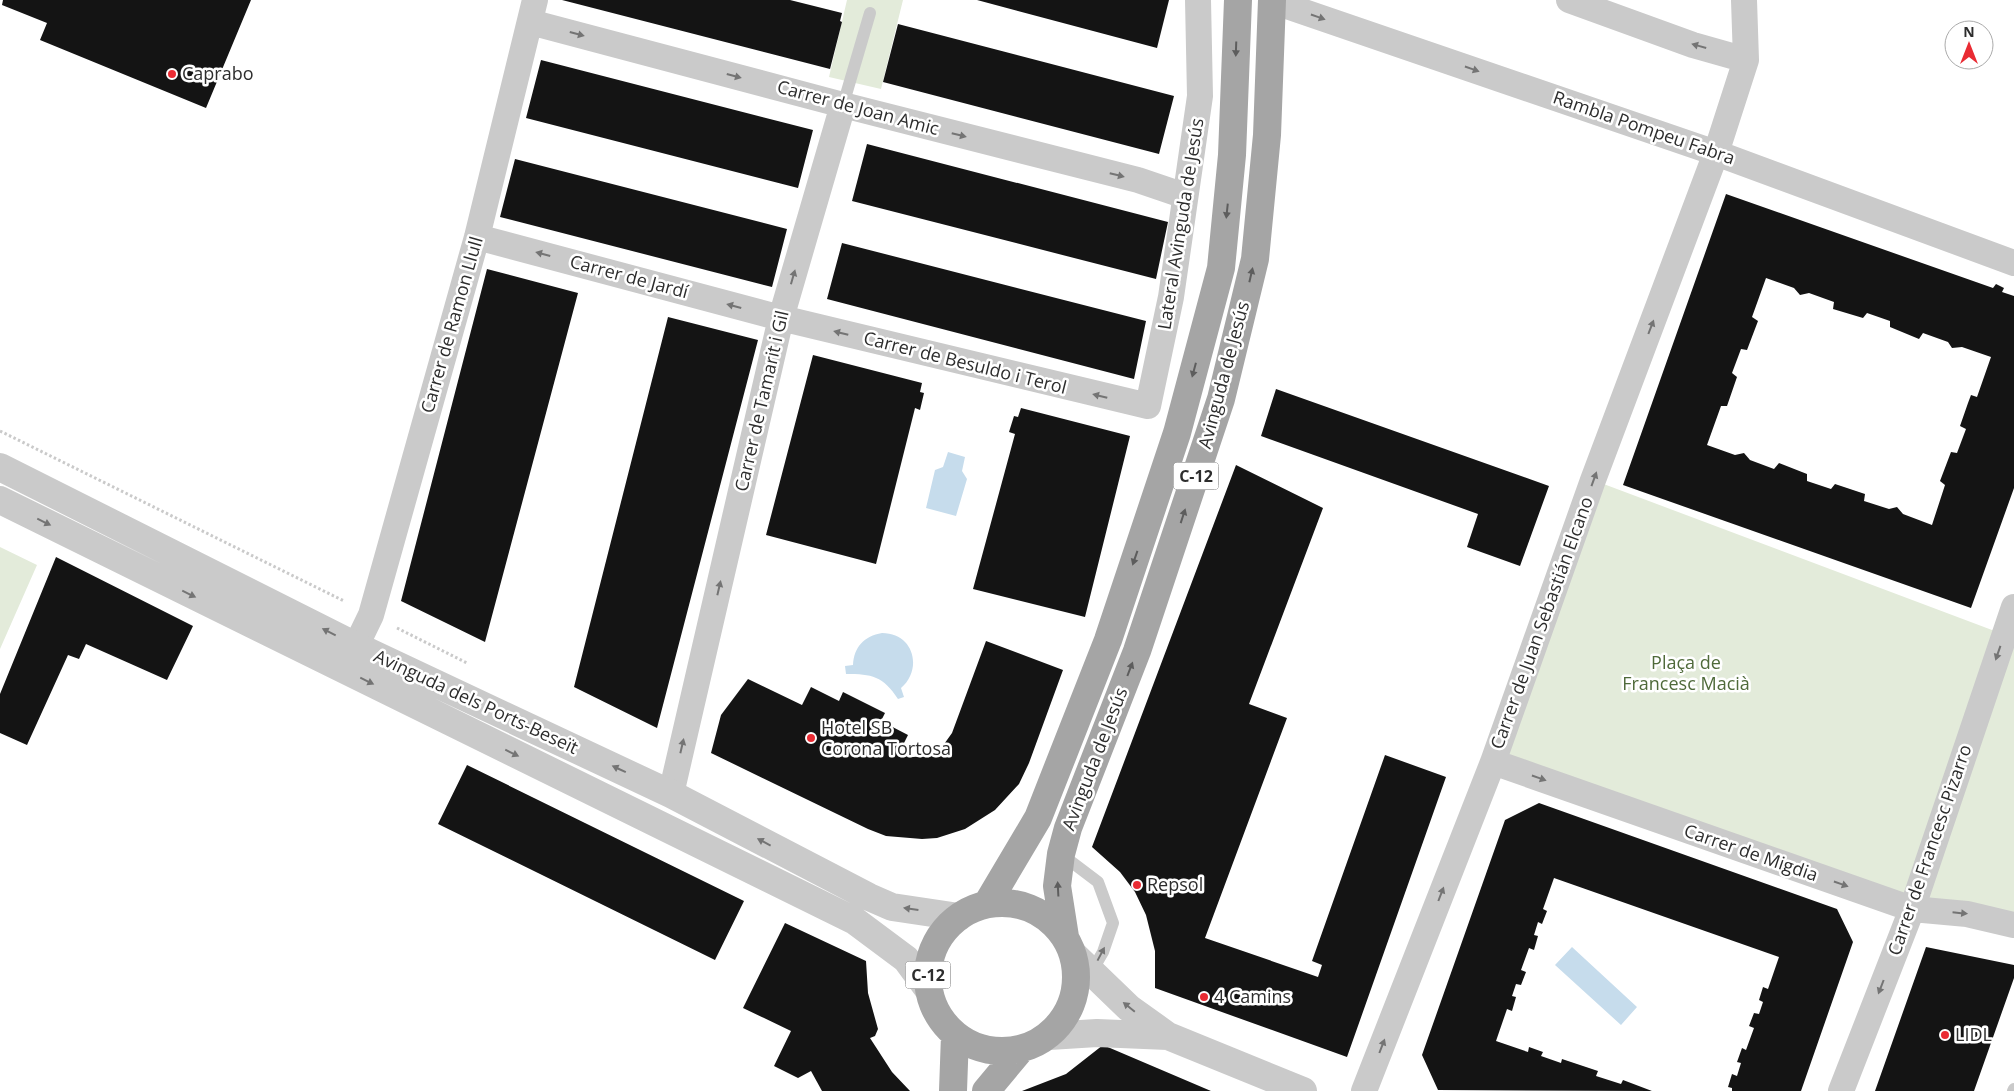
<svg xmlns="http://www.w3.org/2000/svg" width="2014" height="1091" font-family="'Open Sans',sans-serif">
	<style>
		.green { fill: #e3ebda }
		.water { fill: #c6dcec }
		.building { fill: #141414; fill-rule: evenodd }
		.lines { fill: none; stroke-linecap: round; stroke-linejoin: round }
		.path { stroke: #cacaca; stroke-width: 3; stroke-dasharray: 2.5 2.5; stroke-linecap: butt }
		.service { stroke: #cacaca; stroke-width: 12 }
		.minor { stroke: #cacaca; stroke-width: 26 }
		.tertiary { stroke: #cacaca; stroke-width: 28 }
		.primary { stroke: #a5a5a5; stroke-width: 28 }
		.oneway { fill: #747474 }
		.oneway2 { fill: #5d5d5d }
		.poi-dot { fill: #e92b33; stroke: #fff; stroke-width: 2 }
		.labels { text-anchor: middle; stroke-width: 5; stroke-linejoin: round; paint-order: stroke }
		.shield { fill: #fff; stroke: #6c6c6c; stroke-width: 1 }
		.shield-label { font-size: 16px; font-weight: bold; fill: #2d2d2d }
		.poi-label { font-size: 18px; fill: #2d2d2d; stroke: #fff; text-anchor: start }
		.street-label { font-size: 18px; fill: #2d2d2d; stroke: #fff }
		.park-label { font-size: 18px; fill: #4f6a3a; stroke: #fff }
	</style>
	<rect width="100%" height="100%" fill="#fff"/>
	<path class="green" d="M847,0H903L881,89L829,77Z
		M1593,480L1992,630L2014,619V925L1967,914L1493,762Z
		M0,547L37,565L0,649Z"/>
	<path class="water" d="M948,452L965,457L962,471L967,479L956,516L926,508L935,470L943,467Z
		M882,633C914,633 923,669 901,688L904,697L898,699C883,676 872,674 846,674L845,666L853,665C854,647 864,636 882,633Z
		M1572,947L1637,1007L1621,1025L1555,965Z"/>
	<path class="building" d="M3,0H251L206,108L40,40L47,23L2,5Z
		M562,0H790L842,13L840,21L842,22L830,69Z
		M977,0H1169L1157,48Z
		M898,24L1174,96L1159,154L883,82Z
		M541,60L813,130L798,188L526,118Z
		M867,144L1168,222L1156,279L852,201Z
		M515,159L787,229L772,287L500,217Z
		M1726,194L1993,288L1996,284L2004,288L2002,292L2014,296V488L1971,608L1623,485ZM1766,278L1794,288L1800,295L1809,293L1834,302L1833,309L1863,318L1867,313L1890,321V327L1919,339L1923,333L1948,342L1952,348L1962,347L1991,357L1977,397L1971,395L1968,403L1960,426L1966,429L1957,453L1951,452L1940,481L1945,485L1932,525L1903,514L1897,507L1889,509L1864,501L1865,494L1835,484L1831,489L1807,481V474L1779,463L1774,469L1750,460L1744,453L1735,455L1707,445L1721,406H1727L1737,377L1732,373L1741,349L1747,350L1758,321L1752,317Z
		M842,243L1146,321L1134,379L827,299Z
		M487,269L578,293L485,642L401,601Z
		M668,317L758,340L657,728L574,687Z
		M813,355L922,383L920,392L924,393L920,410L915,408L876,564L766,535Z
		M1276,389L1549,486L1520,566L1467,547L1478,514L1261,436Z
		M1021,408L1130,436L1085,617L973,589L1015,434L1009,432L1014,416L1018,417Z
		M1236,465L1323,508L1249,704L1287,718L1205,938L1318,977L1322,965L1312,961L1385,755L1446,777L1347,1057L1155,988V951L1146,915L1135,892L1120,872L1092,847Z
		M56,557L193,626L167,680L86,644L79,659L68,655L27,745L0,733V694Z
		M986,641L1063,670L1029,763L1019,784L995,810L965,829L937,838L922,839L886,836L868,829L711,753L721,715L748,679L802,705L811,687L839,701L843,692L885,713L881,721L908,735L899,753L913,757L926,756L929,751L934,752L942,747L952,733Z
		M467,765L744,901L715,960L438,824Z
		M1539,803L1837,909L1853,942L1801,1091H1732V1088L1728,1087L1732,1074L1737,1076L1741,1063L1737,1062L1742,1048L1746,1050L1754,1028L1749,1026L1754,1013L1759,1014L1763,1002L1759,1000L1763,987L1768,989L1779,957L1554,878L1543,909L1547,911L1542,924L1538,922L1534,935L1538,936L1534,950L1529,948L1521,970L1526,972L1521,985L1516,984L1512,996L1516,997L1512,1011L1507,1009L1496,1041L1528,1052L1529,1047L1543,1052L1541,1056L1561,1063L1562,1059L1598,1071L1596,1076L1621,1084L1623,1080L1652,1091L1438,1090L1422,1055L1505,820Z
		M785,923L866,961L868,993L878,1029L875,1036L870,1038L892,1072L910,1091H822L811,1071L798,1078L774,1066L791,1031L743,1008Z
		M1926,947L2014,965V978L1974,1091H1875Z
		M1103,1045L1211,1091H1022L1066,1074Z"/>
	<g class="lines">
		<path class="path" d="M0,431L344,601
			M397,628L467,663"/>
		<path class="service" d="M843,105L870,13
			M1061,854L1098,882L1113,923L1103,952L1068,1012
			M2013,1091L2014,1089"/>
		<path class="minor" d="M1569,0L1693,45L1746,60
			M1272,1L1716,153L2014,263
			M530,22L843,105L1138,180L1185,196
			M477,237L781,318L1148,406
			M1148,406L1171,297L1200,96L1198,0
			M356,646L371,615L477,237L535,0
			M1493,762L1912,909L1967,914L2014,925
			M671,794L781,318L843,105
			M1364,1091L1493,762L1593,480L1716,153L1746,60L1744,0
			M1841,1091L1912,909L2014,607"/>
		<path class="tertiary" d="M0,467L356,646L671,794L869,897L892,907L959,917
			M0,500L855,921L906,959L928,989
			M1074,955L1129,1008L1168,1036L1303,1091
			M1049,1036L1097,1033L1168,1036"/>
		<path class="primary" d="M928 977a74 74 0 1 1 148 0a74 74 0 1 1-148 0Z
			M987,904L1038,818L1108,640L1177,433L1221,268L1232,155L1238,0
			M1065,937L1057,886L1061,854L1068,828L1137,651L1221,399L1255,259L1267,135L1272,0
			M953,1091L955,1035
			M986,1091L1021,1049"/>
	</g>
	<defs><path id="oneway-solid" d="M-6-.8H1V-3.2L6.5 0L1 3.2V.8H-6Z" transform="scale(1.25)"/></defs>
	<g class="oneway">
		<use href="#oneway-solid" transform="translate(1318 17) rotate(19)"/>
		<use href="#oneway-solid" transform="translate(577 34) rotate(15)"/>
		<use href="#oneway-solid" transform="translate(1699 46) rotate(-164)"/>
		<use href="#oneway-solid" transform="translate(1472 69) rotate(19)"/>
		<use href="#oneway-solid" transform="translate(734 76) rotate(15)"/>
		<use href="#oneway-solid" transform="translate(959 135) rotate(14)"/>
		<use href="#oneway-solid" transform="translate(1117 175) rotate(14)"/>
		<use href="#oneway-solid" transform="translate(543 254) rotate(-165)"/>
		<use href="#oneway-solid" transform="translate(793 277) rotate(-74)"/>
		<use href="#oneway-solid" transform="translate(734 306) rotate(-165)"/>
		<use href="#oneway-solid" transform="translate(1651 327) rotate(-69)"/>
		<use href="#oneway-solid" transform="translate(841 333) rotate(-166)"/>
		<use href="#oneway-solid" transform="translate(1100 396) rotate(-166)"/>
		<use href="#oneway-solid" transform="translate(1594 479) rotate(-70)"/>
		<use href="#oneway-solid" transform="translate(44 522) rotate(26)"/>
		<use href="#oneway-solid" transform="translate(719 588) rotate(-77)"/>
		<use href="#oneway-solid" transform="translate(189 594) rotate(26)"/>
		<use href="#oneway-solid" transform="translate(329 632) rotate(-153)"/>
		<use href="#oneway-solid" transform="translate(1998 653) rotate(109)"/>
		<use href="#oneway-solid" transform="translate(367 681) rotate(26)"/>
		<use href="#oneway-solid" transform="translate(682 746) rotate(-77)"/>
		<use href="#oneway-solid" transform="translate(512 753) rotate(26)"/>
		<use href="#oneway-solid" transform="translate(619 769) rotate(-155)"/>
		<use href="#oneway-solid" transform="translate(1539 778) rotate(19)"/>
		<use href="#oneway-solid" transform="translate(764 842) rotate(-152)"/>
		<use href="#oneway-solid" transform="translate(1841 884) rotate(19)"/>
		<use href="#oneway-solid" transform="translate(1441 894) rotate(-69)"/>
		<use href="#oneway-solid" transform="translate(911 909) rotate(-172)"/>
		<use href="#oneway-solid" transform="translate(1960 913) rotate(6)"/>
		<use href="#oneway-solid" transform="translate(1101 954) rotate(-62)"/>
		<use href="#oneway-solid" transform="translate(1881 987) rotate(111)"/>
		<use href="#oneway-solid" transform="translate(1129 1007) rotate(-141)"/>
		<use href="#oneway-solid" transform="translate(1382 1046) rotate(-69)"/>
	</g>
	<g class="oneway2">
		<use href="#oneway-solid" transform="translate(1236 49) rotate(92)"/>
		<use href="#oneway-solid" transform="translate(1227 211) rotate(96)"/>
		<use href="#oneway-solid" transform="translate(1251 275) rotate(-77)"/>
		<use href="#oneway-solid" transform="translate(1194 370) rotate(105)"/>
		<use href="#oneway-solid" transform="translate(1183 516) rotate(-72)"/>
		<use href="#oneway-solid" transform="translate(1135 558) rotate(109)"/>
		<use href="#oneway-solid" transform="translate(1130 669) rotate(-69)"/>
		<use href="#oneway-solid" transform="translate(1058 889) rotate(-93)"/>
	</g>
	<g class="poi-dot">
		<circle cx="172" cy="74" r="5"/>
		<circle cx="811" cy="738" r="5"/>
		<circle cx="1137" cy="885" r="5"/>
		<circle cx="1204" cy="997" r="5"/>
		<circle cx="1945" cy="1035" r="5"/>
	</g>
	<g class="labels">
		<g class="shield">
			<rect x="1173.5" y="462.5" width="45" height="27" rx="4"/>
			<rect x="905.5" y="961.5" width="45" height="27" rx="4"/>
		</g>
		<g class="shield-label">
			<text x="1196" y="482">C-12</text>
			<text x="928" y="981">C-12</text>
		</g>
		<g class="poi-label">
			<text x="182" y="80">Caprabo</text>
			<text x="821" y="734">Hotel SB<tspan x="821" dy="21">Corona Tortosa</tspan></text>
			<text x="1147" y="891">Repsol</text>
			<text x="1214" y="1003">4 Camins</text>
			<text x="1955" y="1041">LIDL</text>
		</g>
		<g class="street-label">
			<text transform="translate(858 108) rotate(15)" y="6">Carrer de Joan Amic</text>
			<text transform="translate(1644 128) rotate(19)" y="6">Rambla Pompeu Fabra</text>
			<text transform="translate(1181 224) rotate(-81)" y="6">Lateral Avinguda de Jesús</text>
			<text transform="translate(629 277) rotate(15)" y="6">Carrer de Jardí</text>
			<text transform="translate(452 325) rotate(-74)" y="6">Carrer de Ramon Llull</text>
			<text transform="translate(965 363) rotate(14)" y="6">Carrer de Besuldo i Terol</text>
			<text transform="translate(1224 375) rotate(-75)" y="6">Avinguda de Jesús</text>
			<text transform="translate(762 401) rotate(-77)" y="6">Carrer de Tamarit i Gil</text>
			<text transform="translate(1542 623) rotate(-70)" y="6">Carrer de Juan Sebastián Elcano</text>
			<text transform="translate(476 702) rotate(25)" y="6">Avinguda dels Ports-Beseït</text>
			<text transform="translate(1095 759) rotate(-69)" y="6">Avinguda de Jesús</text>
			<text transform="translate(1930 850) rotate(-71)" y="6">Carrer de Francesc Pizarro</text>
			<text transform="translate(1751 853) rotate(19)" y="6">Carrer de Migdia</text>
		</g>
		<g class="park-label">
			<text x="1686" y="669">Plaça de<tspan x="1686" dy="21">Francesc Macià</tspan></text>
		</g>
	</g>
	<g transform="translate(1969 45)"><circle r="24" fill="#ffffff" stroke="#ababab"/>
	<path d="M0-4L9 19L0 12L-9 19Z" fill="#e92b33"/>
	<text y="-8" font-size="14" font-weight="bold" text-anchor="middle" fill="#2d2d2d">N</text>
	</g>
</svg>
